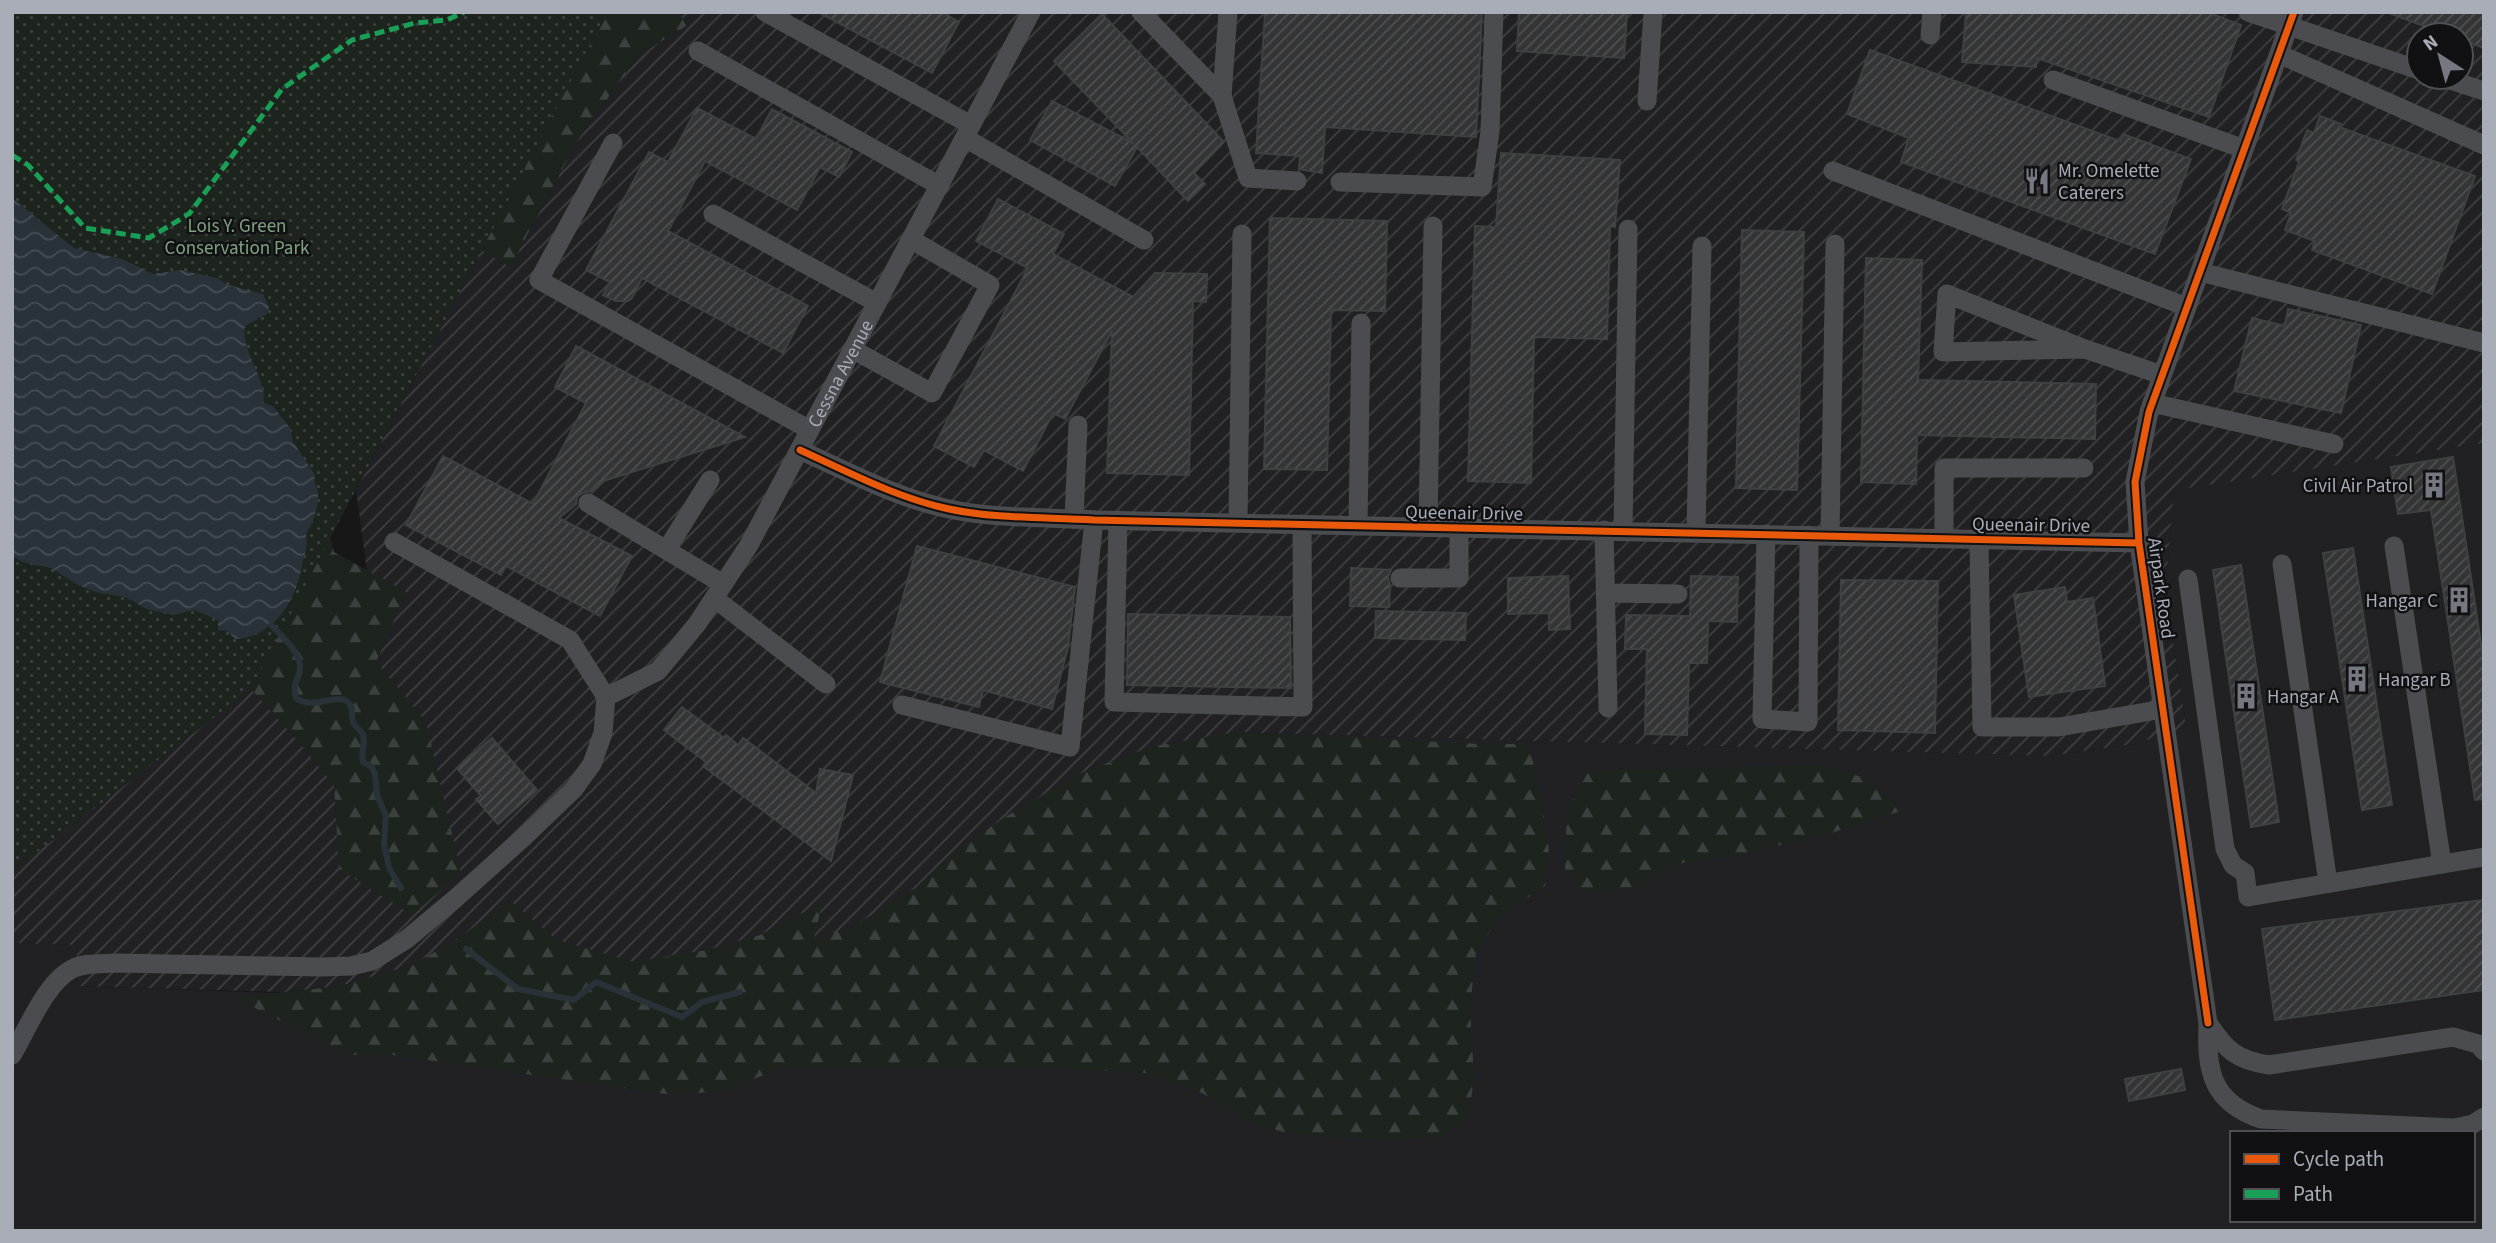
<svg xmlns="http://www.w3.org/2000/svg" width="2496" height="1243" font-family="'Source Sans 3',sans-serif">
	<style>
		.built { fill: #212123; fill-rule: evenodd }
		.industrial { fill: url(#industrial-furrows); fill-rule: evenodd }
		.forest { fill: url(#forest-firs) }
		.park { fill: url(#park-dots) }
		.water { fill: url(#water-waves) }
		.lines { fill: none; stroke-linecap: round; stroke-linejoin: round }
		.stream { stroke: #2a3239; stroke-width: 6 }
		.building { fill: url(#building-hatch); stroke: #3f4043; stroke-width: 2 }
		.minor { stroke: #4b4c50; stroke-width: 19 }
		.quiet { stroke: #1a9f57; stroke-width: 5; stroke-dasharray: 10 5; stroke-linecap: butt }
		.cycleway-casing { stroke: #111113; stroke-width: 11 }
		.cycleway { stroke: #e8590c; stroke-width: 7 }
		.labels { text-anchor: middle; stroke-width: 5; stroke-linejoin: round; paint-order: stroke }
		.poi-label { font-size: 19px; fill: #a8adb8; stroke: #111113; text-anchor: start }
		.park-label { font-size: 19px; fill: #7fa381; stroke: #111113 }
		.street-label { font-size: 19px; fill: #a8adb8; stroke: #111113 }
	</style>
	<defs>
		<pattern id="industrial-furrows" width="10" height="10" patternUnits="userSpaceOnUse" patternTransform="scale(1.75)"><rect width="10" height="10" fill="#212123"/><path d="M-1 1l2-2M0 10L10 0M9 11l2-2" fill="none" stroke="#3e3f41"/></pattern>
		<pattern id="forest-firs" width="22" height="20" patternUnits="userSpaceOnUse" patternTransform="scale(1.75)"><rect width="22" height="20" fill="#1d241e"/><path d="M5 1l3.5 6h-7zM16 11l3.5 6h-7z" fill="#3b413d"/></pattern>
		<pattern id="park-dots" width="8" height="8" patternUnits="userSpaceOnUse" patternTransform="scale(1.75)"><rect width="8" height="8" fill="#1d241e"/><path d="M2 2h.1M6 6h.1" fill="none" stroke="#3b413d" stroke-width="1.8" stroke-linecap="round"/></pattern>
		<pattern id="water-waves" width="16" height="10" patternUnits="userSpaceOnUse" patternTransform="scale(1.75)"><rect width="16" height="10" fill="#2a3239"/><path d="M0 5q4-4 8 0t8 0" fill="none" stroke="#464d54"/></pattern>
		<pattern id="building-hatch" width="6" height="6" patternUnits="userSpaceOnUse" patternTransform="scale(1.75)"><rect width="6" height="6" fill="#353536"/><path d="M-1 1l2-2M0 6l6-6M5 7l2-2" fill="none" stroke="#4f5051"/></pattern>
	</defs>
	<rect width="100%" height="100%" fill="#171717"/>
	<path class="built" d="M2484,443V1231H12V943L77,945L75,986L334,995L1234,732L2049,756L2134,744L2186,724L2165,591L2174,489ZM2232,1133H2473V1220H2232Z"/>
	<path class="industrial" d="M672,12H2484V443L2174,490L2165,591L2186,725L2179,729L2134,744L2049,756L1234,732L948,857L916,888L852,927L813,940L821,903L760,935L707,950L633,962L557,940L510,901L466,933L413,965L340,986L284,992L75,986L77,945L12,943V871L251,689L299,742L334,785L339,869L426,723L376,662L406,592L367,571L356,490L482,250L510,267L579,138L639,55L690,23ZM2419,35H2461V77H2419Z"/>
	<path class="forest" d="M545,12H672L691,23L639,55L579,138L510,267L466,241Z
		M319,495L334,552L406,592L376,662L426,722L461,873L412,915L339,869L334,785L299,742L251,689L12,871L90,634L265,664L264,631Z
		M1234,732L1481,744H1529L1543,808L1549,852L1545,886L1501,916L1476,951L1470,1009L1474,1077L1469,1116L1443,1136L1392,1140L1291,1134L1254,1124L1202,1093L1148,1073L1040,1068H780L732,1088L680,1096L393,1055H349L235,998L340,986L413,965L466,933L510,901L557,940L633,962L707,950L760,935L822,903L814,939L852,927L916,888L948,857L1005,817L1081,773L1150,747Z
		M1821,765L1865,778L1901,811L1831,833L1734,856L1682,863L1638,887L1586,892L1565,873L1567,809L1589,771Z"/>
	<path class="park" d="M12,12H607L251,689L12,871Z"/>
	<path class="water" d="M12,198L74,248L122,259L153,274L180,270L217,278L228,285L263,294L269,307L267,314L245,326C241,355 268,378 263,403L273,406L290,428L293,442L315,475C313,483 317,485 318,493C319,505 313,524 306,534C309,547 304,553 302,565C296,601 274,637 235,639L227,631L218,630V620L194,610L173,615L147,609L125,597L99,593L78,585L51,568L23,562L12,556Z"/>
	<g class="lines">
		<path class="stream" d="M271,625C281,636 299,650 300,666C301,680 291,679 296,698C313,711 337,692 348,702C355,709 350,714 353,722C355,727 361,730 363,735C366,744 360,753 363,762L372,767L375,774L377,795L386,816L384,844L389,868L401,888
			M466,949L518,989L574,1000L596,982L682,1017L702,1002L740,992"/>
	</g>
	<path class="building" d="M818,12H941L959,22L932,73Z
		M1265,12H1482L1476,137L1325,127L1322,173L1299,169L1300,156L1256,153Z
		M1519,12H1627L1624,58L1517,51Z
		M1966,12H2207L2241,25L2209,117L2037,58L2036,67L1962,62Z
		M2392,12H2484V48L2461,39V35H2449L2391,14Z
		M1102,14L1224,142L1194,173L1205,184L1188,201L1137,147L1115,186L1030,140L1052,101L1133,143L1054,61Z
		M1870,50L2120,141L2123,134L2191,159L2155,254L1901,162L1909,138L1847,114Z
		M697,108L756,139L772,109L852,152L839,177L820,167L797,210L705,161L668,231L808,306L783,353L642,278L632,298L628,301H616L603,295L610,282L586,270L649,152L668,162Z
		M2320,116L2341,124L2339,127L2475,176L2432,294L2312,250L2315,241L2285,230L2291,213L2282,209L2299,162L2296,160L2307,130L2314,133Z
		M1501,153L1620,160L1615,227L1610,226L1607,339L1534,337L1531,483L1468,481L1475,226L1496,227Z
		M998,199L1064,234L1053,254L1133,297L1155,273L1207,274L1206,302L1193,301L1189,475L1107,473L1112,331L1065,419L1053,413L1023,471L984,450L974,467L934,446L1028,268L976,241Z
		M1270,218L1387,221L1385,311L1331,310L1327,470L1264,469Z
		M1742,230L1804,232L1797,490L1736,488Z
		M1866,258L1922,260L1918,380L2096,384L2095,439L1917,435L1916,484L1861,482Z
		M2288,309L2361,325L2341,413L2234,391L2252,318L2285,326Z
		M576,346L745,437L603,481L591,491L582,493L577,497L576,504L559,518L632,556L600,616L506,566L501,575L406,525L443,456L533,504L586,403L555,387Z
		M2453,457L2484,664V799L2475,800L2431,510L2398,514L2391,467Z
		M917,546L1075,587L1068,647L1052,709L983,690L979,707L880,682Z
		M2353,548L2392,805L2362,810L2323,553Z
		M2241,565L2279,822L2251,827L2213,570Z
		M1351,568L1391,570L1388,577L1390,585L1389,607L1350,606Z
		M1568,576L1570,629L1549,630V613L1508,614V578Z
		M1691,576L1738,577L1737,622L1708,621L1707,663H1689L1687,735L1645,734L1647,649H1625L1626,615L1690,616Z
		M1841,580L1938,581L1935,733L1838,730Z
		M2065,587L2067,602L2093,598L2105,686L2029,697L2014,595Z
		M1376,611L1466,613L1465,640L1375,638Z
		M1128,614L1290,617L1291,688L1127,685Z
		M682,707L724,738L726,735L738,745L743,738L816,793L820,769L853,775L831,861L703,766L706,762L664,730Z
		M492,738L537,790L498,824L476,799L481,796L457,768Z
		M2484,900V990L2275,1020L2262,929Z
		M2181,1069L2185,1090L2129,1101L2125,1079Z"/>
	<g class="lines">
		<g class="minor">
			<path d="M765,12L971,125"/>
			<path d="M1141,12L1222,96L1228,12"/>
			<path d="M2248,12L2419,70"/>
			<path d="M2294,12L2149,412L2135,482L2139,543L2208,1023C2206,1070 2211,1102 2261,1119L2455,1128L2473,1124L2484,1117"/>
			<path d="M1930,35L1932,12"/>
			<path d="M698,51L940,186"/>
			<path d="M2279,54L2484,145"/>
			<path d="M2441,77L2484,91"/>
			<path d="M2053,80L2244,149"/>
			<path d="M1222,96L1248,178L1297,181"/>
			<path d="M1647,101L1653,12"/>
			<path d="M965,138L1144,240"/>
			<path d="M613,143L539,280L810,430"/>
			<path d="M1833,171L2187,307"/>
			<path d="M1340,182L1482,187L1490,132L1494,12"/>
			<path d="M713,214L877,303"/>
			<path d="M2200,272L2484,343"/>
			<path d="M852,349L932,393L990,285L912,240"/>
			<path d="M2085,349L1943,352L1947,294L2085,349L2162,375"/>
			<path d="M2152,403L2334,444"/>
			<path d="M800,450C848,472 897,498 949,509C996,519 1046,517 1094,520L2139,543"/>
			<path d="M588,503L723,584"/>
			<path d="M1074,519L1078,425"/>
			<path d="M1118,520L1114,702L1303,707L1302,524"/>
			<path d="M1238,523L1242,234"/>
			<path d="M1358,526L1361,323"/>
			<path d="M1428,527L1433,226"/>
			<path d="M1604,530L1608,708"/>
			<path d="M1623,530L1628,229"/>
			<path d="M1696,532L1702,246"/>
			<path d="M1766,534L1762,719L1808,722L1809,535"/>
			<path d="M1830,535L1835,244"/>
			<path d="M1944,538V468H2084"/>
			<path d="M1979,539L1982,727H2059L2163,709"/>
			<path d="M2394,546L2442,864"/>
			<path d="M667,549L710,480"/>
			<path d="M2282,564L2328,883"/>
			<path d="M1400,578H1459V527"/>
			<path d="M2188,579L2225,849L2233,865L2245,873L2248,897L2484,857"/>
			<path d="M1606,593L1678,594"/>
			<path d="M714,598L826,684"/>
			<path id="s1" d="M606,697L658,671L697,624L749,545L1031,12"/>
			<path d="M902,705L1070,747L1094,520"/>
			<path d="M2208,1023C2226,1050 2236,1060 2269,1065L2453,1037L2478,1044L2484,1051"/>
			<path d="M12,1055C27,1030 46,982 72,969C85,962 103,964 117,963L322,967L351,966L372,961L407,939L456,898L524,837L574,789L592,764L603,733L606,697L570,640L394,542"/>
		</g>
		<path class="quiet" d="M12,155L28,165L85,228L149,238L189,214L282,89L352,40L415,23L447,20L464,12"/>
		<g class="cycleway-casing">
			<path id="cycleway" d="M800,450C848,472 897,498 949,509C996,519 1046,517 1094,520L2139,543
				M2208,1023L2139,543L2135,482L2149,412L2294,12"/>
		</g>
		<use href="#cycleway" class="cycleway"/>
	</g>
	<defs>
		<g id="restaurant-bare" transform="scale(2.1)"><path d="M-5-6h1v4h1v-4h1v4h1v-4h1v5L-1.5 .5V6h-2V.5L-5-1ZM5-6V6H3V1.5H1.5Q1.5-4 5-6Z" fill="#757880" stroke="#111113" stroke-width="2.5" paint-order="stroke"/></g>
		<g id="building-bare" transform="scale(2.1)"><path d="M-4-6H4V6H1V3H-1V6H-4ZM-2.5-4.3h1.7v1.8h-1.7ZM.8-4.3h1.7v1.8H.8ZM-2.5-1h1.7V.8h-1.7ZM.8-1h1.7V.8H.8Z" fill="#757880" stroke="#111113" stroke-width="2.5" paint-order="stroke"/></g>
	</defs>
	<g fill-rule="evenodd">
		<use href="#restaurant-bare" x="2037" y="181"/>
		<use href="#building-bare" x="2434" y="485"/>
		<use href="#building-bare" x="2459" y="600"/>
		<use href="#building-bare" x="2357" y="679"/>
		<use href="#building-bare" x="2246" y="696"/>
	</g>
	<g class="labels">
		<g class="poi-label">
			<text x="2058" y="177">Mr. Omelette<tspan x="2058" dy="22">Caterers</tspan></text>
			<text x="2413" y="492" text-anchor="end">Civil Air Patrol</text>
			<text x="2438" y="607" text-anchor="end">Hangar C</text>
			<text x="2378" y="686">Hangar B</text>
			<text x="2267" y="703">Hangar A</text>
		</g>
		<g class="park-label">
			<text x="237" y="232">Lois Y. Green<tspan x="237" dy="22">Conservation Park</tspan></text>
		</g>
		<g class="street-label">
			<text dy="7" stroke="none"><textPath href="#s1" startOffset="408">Cessna Avenue</textPath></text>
			<text transform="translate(1464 512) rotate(1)" y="7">Queenair Drive</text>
			<text transform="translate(2031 524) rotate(1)" y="7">Queenair Drive</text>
			<text transform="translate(2162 588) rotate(82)" y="7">Airpark Road</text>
		</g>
	</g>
	<rect width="2496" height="1243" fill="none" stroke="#a8adb8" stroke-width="28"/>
	<rect x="2230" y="1131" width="245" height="91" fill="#111113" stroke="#4d4f55" stroke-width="2"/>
	<rect x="2244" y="1154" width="35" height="10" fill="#e8590c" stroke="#4d4f55" stroke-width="2"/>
	<text x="2293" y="1166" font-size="21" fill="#a8adb8">Cycle path</text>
	<rect x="2244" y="1189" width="35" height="10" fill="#1a9f57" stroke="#4d4f55" stroke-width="2"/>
	<text x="2293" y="1201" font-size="21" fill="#a8adb8">Path</text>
	<g transform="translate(2440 56) rotate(324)"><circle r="33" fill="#111113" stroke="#4d4f55" stroke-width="2"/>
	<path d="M0-5L12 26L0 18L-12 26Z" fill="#757880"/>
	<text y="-10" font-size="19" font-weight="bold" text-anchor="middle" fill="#a8adb8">N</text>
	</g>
</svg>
